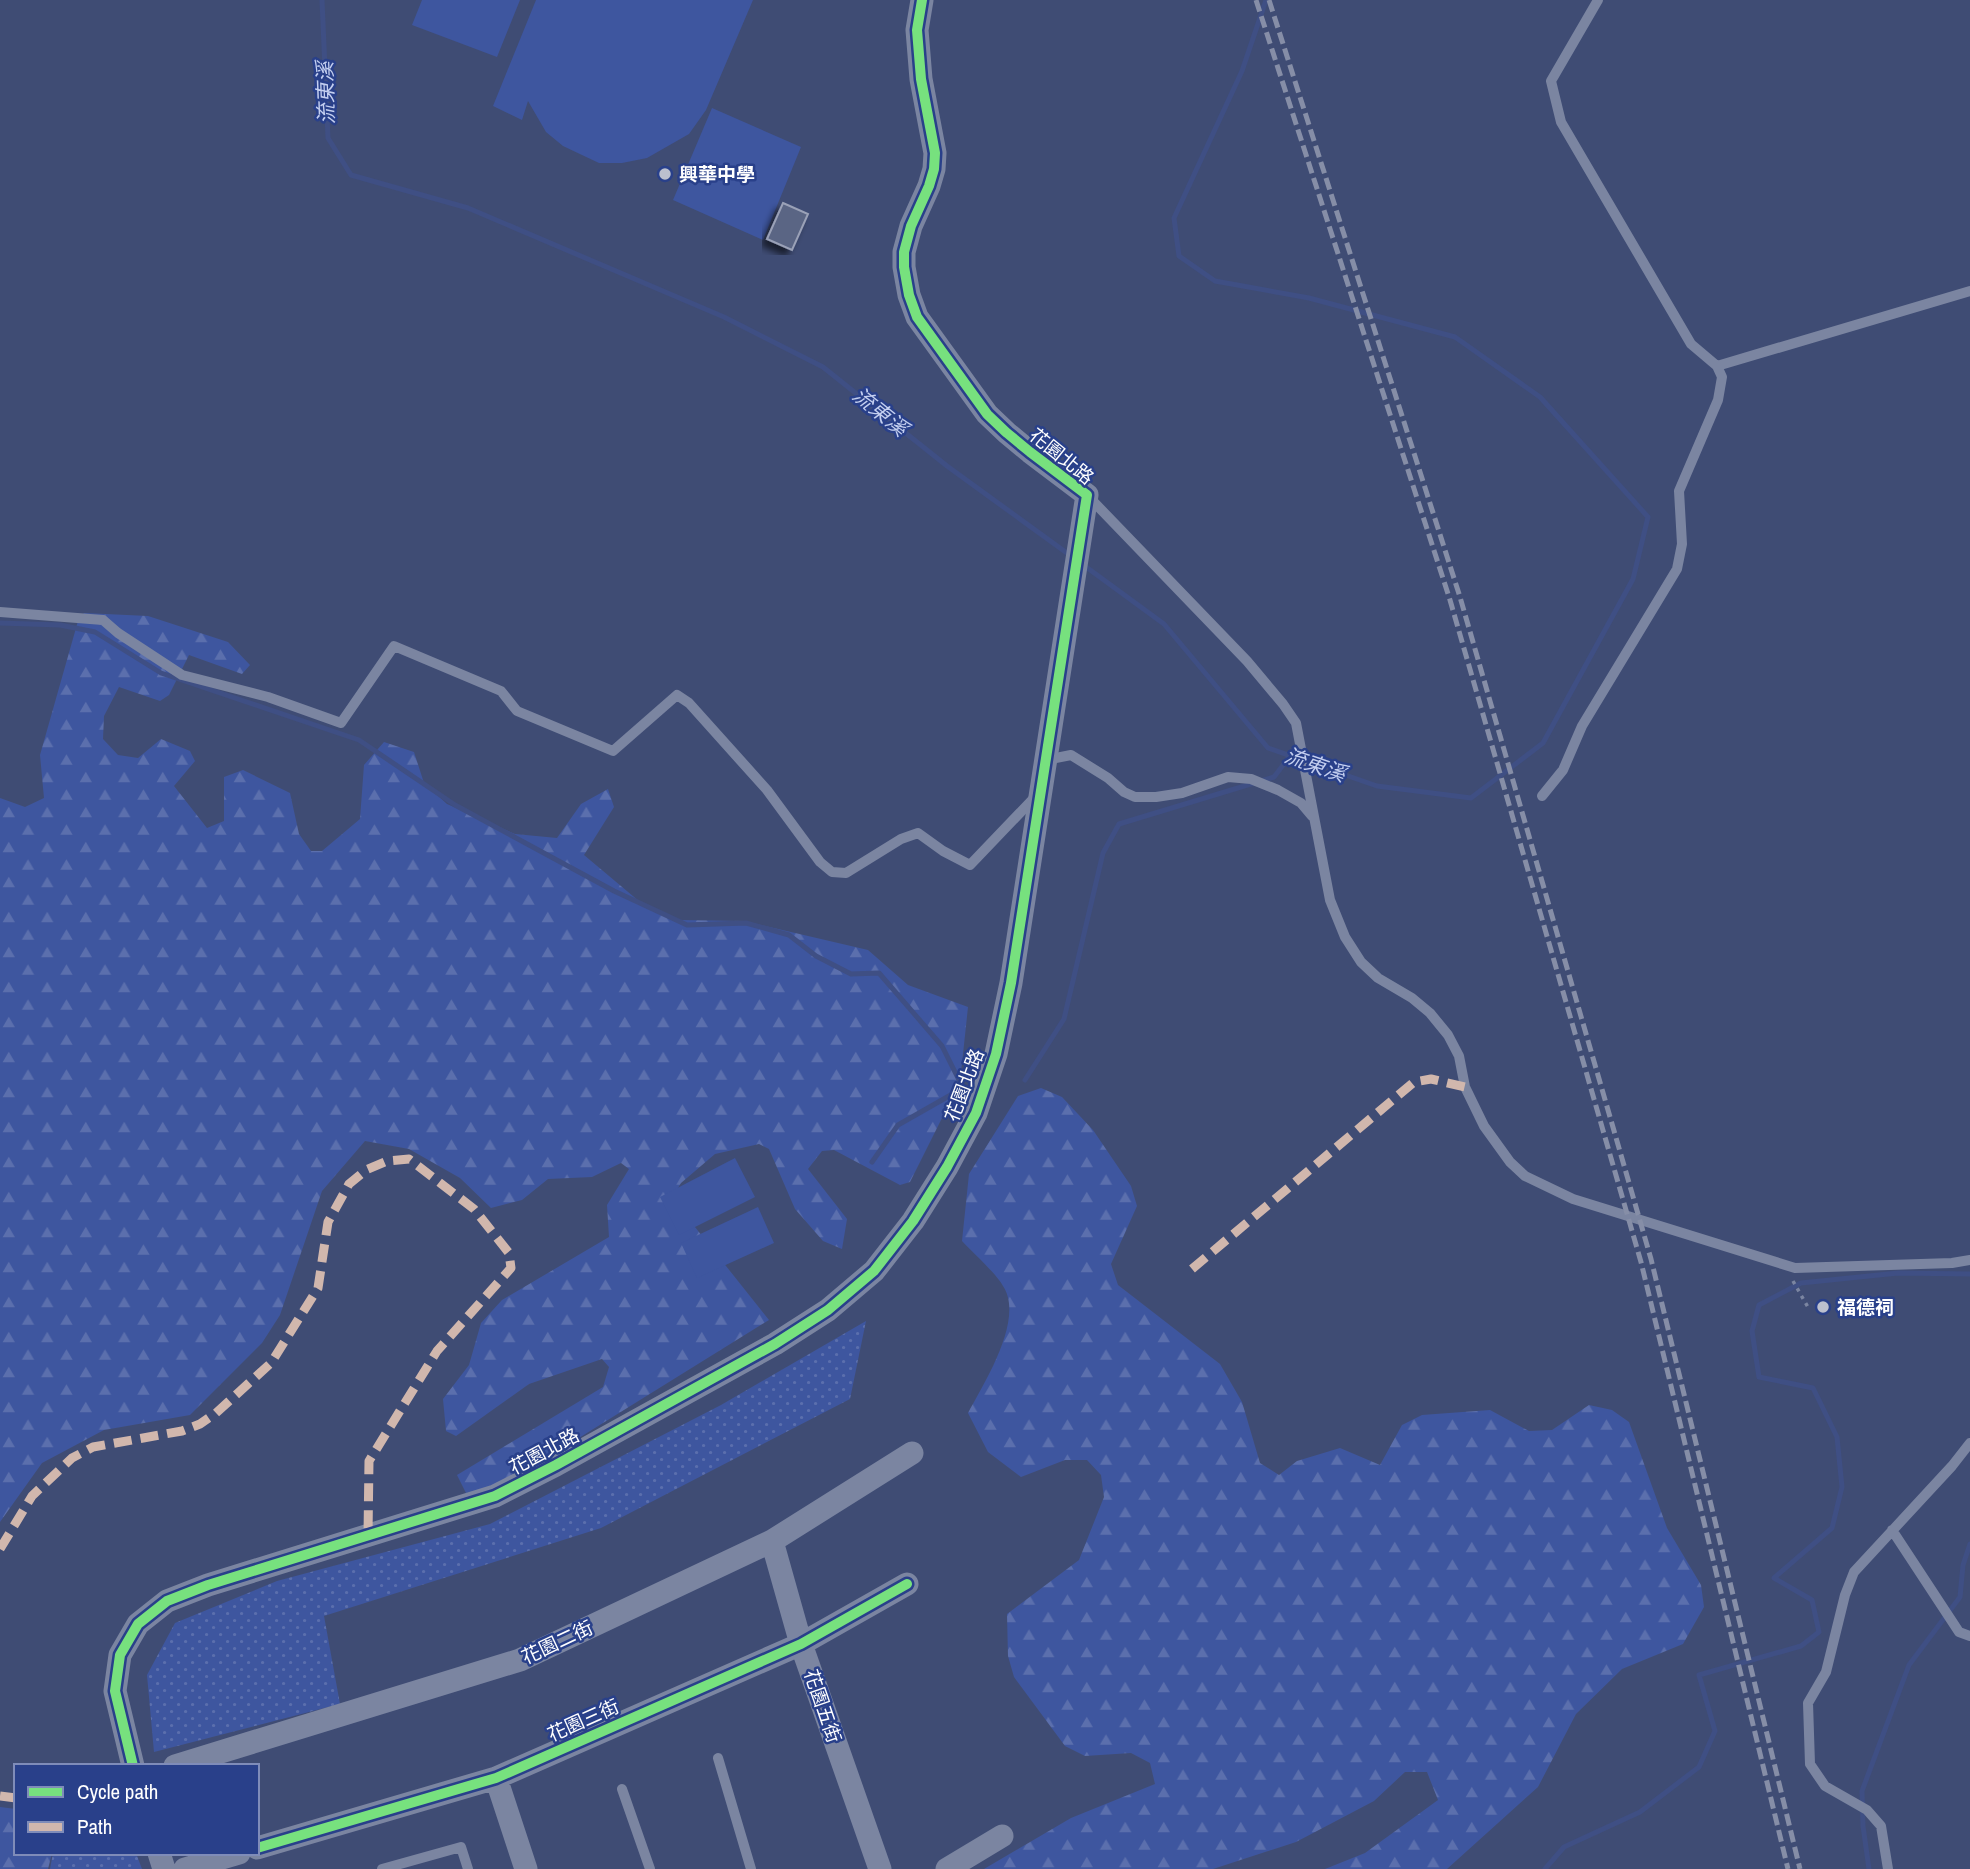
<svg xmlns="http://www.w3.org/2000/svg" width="1970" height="1869" font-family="'Archivo Narrow','Noto Sans TC',sans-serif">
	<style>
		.grass { fill: url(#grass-dots) }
		.forest { fill: url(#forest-firs) }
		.park { fill: #3e569f }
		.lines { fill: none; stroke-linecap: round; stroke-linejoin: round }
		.stream { stroke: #3f4f84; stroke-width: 5 }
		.building { fill: #5a6584; stroke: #9aa1b7; stroke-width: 2; filter: url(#shadow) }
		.path { stroke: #7b85a1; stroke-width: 3.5; stroke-dasharray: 3.5 5; stroke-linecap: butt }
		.service { stroke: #7b85a1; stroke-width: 10 }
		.minor { stroke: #7b85a1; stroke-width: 23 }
		.rail { stroke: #868ea7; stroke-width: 5; stroke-dasharray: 12 5; stroke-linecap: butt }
		.quiet { stroke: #d1b7ad; stroke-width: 9; stroke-dasharray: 18 9; stroke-linecap: butt }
		.cycleway-casing { stroke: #29408a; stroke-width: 15 }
		.cycleway { stroke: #77e17e; stroke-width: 10 }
		.poi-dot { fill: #bcc0ce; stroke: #29408a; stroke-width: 2.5 }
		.labels { text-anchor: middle; stroke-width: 5; stroke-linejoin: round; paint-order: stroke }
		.poi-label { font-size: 19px; font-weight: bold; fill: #fff; stroke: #29408a; text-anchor: start }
		.street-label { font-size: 19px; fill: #fff; stroke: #29408a }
		.water-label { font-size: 21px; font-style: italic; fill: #c4cff0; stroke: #29408a }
	</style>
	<defs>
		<pattern id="grass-dots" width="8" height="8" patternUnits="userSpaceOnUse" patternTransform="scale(1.75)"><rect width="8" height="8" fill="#3e569f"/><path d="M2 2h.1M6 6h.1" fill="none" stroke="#5b6fad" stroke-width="1.8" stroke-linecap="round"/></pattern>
		<pattern id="forest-firs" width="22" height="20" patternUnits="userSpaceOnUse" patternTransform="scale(1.75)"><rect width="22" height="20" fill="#3e569f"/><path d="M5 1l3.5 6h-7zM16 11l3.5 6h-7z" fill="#5b6fad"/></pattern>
		<filter id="shadow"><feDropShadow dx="-6" dy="6" stdDeviation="3.5" flood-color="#0009"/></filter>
	</defs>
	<rect width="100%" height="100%" fill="#3f4c74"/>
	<path class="grass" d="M866,1321L850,1399L601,1528L324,1616L340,1704L154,1752L147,1675L175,1623L277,1581L490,1524L721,1405Z
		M53,1853H136L142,1869H50Z"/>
	<path class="forest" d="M84,613L148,616L228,642L250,665L242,674L189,655L169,695L160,701L119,687L104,716L103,739L118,755L138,758L161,739L190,751L195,761L174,786L207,828L224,821V777L243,770L290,793L299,834L311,851H322L360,819L364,765L384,742L414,752L424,783L447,804L515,834L557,838L581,804L608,789L614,807L584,855L640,902L679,920L744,921L868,950L908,985L968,1007L960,1082L910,1182L900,1185L834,1150L822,1151L808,1169L847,1219L842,1249L823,1241L795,1209L769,1149L759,1144L715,1154L681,1183L675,1193L683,1212L769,1320L500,1487L466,1493L457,1475L603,1387L609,1367L602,1359L529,1384L456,1436L446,1431L443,1399L469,1365L481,1323L502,1300L609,1237L607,1205L629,1169L621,1163L592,1177L548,1179L522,1200L491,1208L460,1178L409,1149L365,1141L322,1191L280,1315L262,1343L190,1415L104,1430L42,1463L0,1522V798L25,807L44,798L40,755L78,621Z
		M1041,1088L1062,1097L1093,1130L1131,1186L1137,1206L1111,1264L1118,1285L1220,1364L1242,1402L1260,1463L1279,1475L1297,1461L1340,1448L1380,1465L1402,1425L1422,1415L1490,1410L1529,1431L1552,1430L1589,1405L1612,1410L1629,1422L1667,1528L1701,1585L1704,1607L1683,1644L1622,1669L1576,1714L1538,1787L1447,1869H1325L1365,1853L1438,1800L1427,1772H1405L1374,1801L1296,1842L1213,1869H984L1071,1818L1155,1784L1150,1763L1131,1753L1085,1756L1065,1746L1014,1677L1008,1656L1007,1614L1079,1560L1104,1497L1101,1475L1087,1460H1065L1021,1477L988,1452L968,1413C984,1383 1025,1319 1003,1286C996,1273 973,1253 962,1241L969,1174L1018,1096Z
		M0,1807L16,1809V1853H52L48,1869H0Z"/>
	<path class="park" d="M422,0H520L497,57L412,25Z
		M536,0H753L706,110L689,134L647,158L622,163H599L582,155L563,146L546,132L528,101L522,120L493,106Z
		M712,108L801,147L763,240L673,200Z
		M735,1158L755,1197L679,1235L660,1197Z
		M758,1207L774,1243L697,1278L681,1243Z"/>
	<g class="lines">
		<path class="stream" d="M322,0L328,138L351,175L468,208L724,317L823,367L947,466L1071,556
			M1082,564L1164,624L1268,748L1377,786L1471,798L1543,743L1633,579L1648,517L1540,397L1455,337L1309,298L1215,281L1179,256L1174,218L1242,71L1266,0
			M0,623L60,625L95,632L161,673L359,740L455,805L614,891L687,925L746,923L789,935L816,956L851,974L879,973L942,1046L963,1088L898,1125L872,1162
			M1025,1080L1064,1019L1103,853L1119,824L1274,777L1290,756
			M1545,1869L1564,1847L1640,1812L1699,1767L1715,1731L1699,1675L1801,1646L1819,1632L1812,1600L1774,1578L1832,1528L1842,1487L1837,1437L1813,1388L1759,1377L1752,1331L1759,1305L1801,1283L1898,1273L1970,1274
			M1869,1869L1863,1826L1862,1791L1909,1665L1960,1597L1963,1565L1970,1544"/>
	</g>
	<path class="building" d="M783,203L808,214L792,250L767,239Z"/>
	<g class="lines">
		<path class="path" d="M1793,1281L1809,1309"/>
		<path class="service" d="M1717,366L1970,291
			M1087,495L1247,661L1283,704L1296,723L1330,900L1345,937L1361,962L1378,978L1412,998L1430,1013L1448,1035L1459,1056L1465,1087L1484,1126L1510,1162L1525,1176L1573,1199L1795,1268L1952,1263L1970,1260
			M0,612L103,620L118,633L182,675L268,697L341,723L394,646L501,691L517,711L613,751L677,695L689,703L767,790L820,862L832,872L846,873L901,839L918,833L943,851L970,865L1037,795
			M1046,760L1071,755L1108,778L1124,792L1135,797H1156L1182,793L1228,777L1251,779L1278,790L1301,803L1312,816
			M1542,796L1563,770L1582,726L1677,569L1682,544L1679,491L1718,400L1722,377L1717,366L1691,344L1561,122L1551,81L1598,0
			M1892,1530L1959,1632L1970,1636
			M718,1758L751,1869
			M622,1789L650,1869
			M382,1869L461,1847L468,1869
			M1888,1869L1881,1826L1867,1810L1825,1786L1810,1764L1808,1703L1826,1672L1845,1595L1854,1572L1952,1466L1970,1443"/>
		<path class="minor" d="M772,1541L801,1644L880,1869
			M133,1766L115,1691L120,1655L138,1624L167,1601L208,1585L495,1496L556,1465L775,1344L828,1310L874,1271L913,1221L947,1167L976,1113L996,1054L1011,983L1087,495L1030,452L1007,433L987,414L917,317L909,295L904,267V252L911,226L929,186L934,169L935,153L921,79L917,30L922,0
			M175,1766L520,1660L772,1541L912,1453
			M496,1778L526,1869
			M257,1848L496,1778L801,1644L907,1584
			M159,1853L164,1869
			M185,1869L239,1853
			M947,1869L1002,1836"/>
		<path class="rail" d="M1256,0L1450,600L1641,1262L1788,1869
			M1269,0L1460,597L1651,1259L1800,1869"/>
		<path class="quiet" d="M1192,1269L1414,1082L1431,1079L1465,1087
			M0,1549L32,1496L72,1458L93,1447L182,1431L200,1424L216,1413L271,1363L318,1288L328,1222L349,1184L366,1170L387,1161L409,1159L474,1209L509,1253L511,1268L437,1351L369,1461L368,1535
			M0,1796L16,1798"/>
		<g class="cycleway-casing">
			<path id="cycleway" d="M133,1766L115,1691L120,1655L138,1624L167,1601L208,1585L495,1496L556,1465L775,1344L828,1310L874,1271L913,1221L947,1167L976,1113L996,1054L1011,983L1087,495L1030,452L1007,433L987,414L917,317L909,295L904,267V252L911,226L929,186L934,169L935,153L921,79L917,30L922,0
				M257,1848L496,1778L801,1644L907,1584"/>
		</g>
		<use href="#cycleway" class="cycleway"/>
	</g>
	<g class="poi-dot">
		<circle cx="665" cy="174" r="7"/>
		<circle cx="1823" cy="1307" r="7"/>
	</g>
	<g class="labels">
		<g class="poi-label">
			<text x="679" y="181">興華中學</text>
			<text x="1837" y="1314">福德祠</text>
		</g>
		<g class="street-label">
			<text transform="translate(1062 456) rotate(39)" y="7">花園北路</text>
			<text transform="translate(964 1085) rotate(-69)" y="7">花園北路</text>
			<text transform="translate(544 1451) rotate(-28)" y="7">花園北路</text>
			<text transform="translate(557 1642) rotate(-25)" y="7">花園二街</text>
			<text transform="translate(823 1706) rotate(71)" y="7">花園五街</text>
			<text transform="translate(583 1720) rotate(-24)" y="7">花園三街</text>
		</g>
		<g class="water-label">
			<text transform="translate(326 93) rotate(-92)" y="7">流東溪</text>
			<text transform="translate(880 412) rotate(39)" y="7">流東溪</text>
			<text transform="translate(1315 765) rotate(19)" y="7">流東溪</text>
		</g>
	</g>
	<rect x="14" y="1764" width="245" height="91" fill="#29408a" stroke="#7f8cb9" stroke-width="2"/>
	<rect x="28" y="1787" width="35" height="10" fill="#77e17e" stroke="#7f8cb9" stroke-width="2"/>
	<text x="77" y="1799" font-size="21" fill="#ffffff">Cycle path</text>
	<rect x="28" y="1822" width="35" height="10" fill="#d1b7ad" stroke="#7f8cb9" stroke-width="2"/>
	<text x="77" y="1834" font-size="21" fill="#ffffff">Path</text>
</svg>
